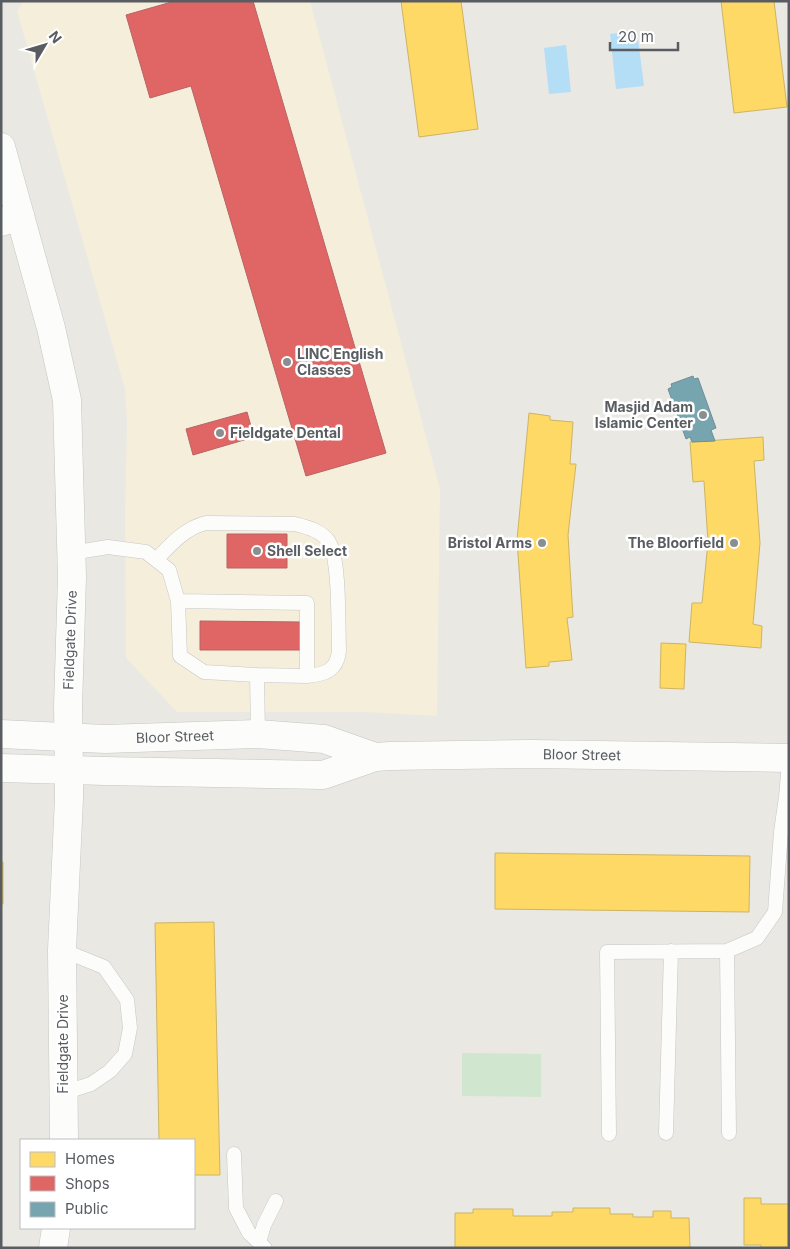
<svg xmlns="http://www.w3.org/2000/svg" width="790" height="1249" font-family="Inter,sans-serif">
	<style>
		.commercial { fill: #f4eedb }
		.green { fill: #d1e6ce }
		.water { fill: #b4ddf6 }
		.homes { fill: #ffd966; stroke: #cdb464 }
		.shops { fill: #e06666; stroke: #b86364 }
		.public { fill: #76a5af; stroke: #6d8f98 }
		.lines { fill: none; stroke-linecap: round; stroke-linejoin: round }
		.lane-casing { stroke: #c6c6c5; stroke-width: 15 }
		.street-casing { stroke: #c6c6c5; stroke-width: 29 }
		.secondary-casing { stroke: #c5c5c3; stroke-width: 29 }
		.lane { stroke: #fcfcfb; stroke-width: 14 }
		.street { stroke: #fcfcfb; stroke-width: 28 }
		.secondary { stroke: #fcfcfb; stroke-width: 28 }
		.poi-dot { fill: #8b8e8e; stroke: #fff; stroke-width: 2 }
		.labels { text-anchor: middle; stroke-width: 5; stroke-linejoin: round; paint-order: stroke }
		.poi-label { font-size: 14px; font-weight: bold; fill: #595d61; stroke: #fff; text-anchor: start }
		.street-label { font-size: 14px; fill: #595d61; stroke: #fff }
	</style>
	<rect width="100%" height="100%" fill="#e9e8e3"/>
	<path class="commercial" d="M23,1H310L440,489L437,716L364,712H177L126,658L125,519L127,420L125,389L17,11Z"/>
	<path class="green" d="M462,1053L541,1054V1097L462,1096Z"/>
	<path class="water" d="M637,31L644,86L616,89L610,34Z
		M566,45L571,92L549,94L544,48Z"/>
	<path class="homes" d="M401,1H461L478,129L419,137Z
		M721,1H774L787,107L734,113Z
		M529,413L550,416V420L573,422L570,464H576L568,535L573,617L567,618L572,660L549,662V666L526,668L517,540Z
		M763,437L764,460L754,461L760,543L753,624L762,626L761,648L689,642L692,603H702L708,542L704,481L693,482L690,442Z
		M661,643L686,644L684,689L660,688Z
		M495,853L750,856L749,912L495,909Z
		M1,862H3V904H1Z
		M214,922L220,1175H194V1140H159L155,923Z
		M744,1198H761V1204H789V1248H761V1245H744Z
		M573,1208H610V1214H633V1217H653V1211H671V1218H689L690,1248H455V1213H473V1209H513V1216H552V1212H573Z"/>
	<path class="shops" d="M175,1H253L386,453L306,476L191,86L150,98L126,15Z
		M247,412L254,437L193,455L186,429Z
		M227,534H287V568H227Z
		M200,621L302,622L301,650H200Z"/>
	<path class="public" d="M693,376L694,379L698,378L716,428L711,430L715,441L692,442L690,437L686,439L668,389L672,387L671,384Z"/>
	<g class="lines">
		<g class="lane-casing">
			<path id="lane" d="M71,553L108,547L146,552L169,570L178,601L180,656L204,672L257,675L307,676V603L178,601
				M156,560C171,544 185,528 206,523L295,524C307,527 322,531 329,542C340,560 338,627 339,651C337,671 325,674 307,676
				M257,675L258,734
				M62,950L104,967L127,1000L130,1028L125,1054L110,1071L91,1084L63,1093
				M666,1133L671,951
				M729,1133L727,951L757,938L775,912L781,832L786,797L789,762
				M609,1134L607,952L727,951
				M234,1154L236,1208L249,1233L265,1248
				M259,1242L264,1225L276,1201"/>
		</g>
		<g class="street-casing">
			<path id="street" d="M1,222L20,216
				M64,1140L62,950L69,798V770
				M53,1248L56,1228"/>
		</g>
		<g class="secondary-casing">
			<g id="secondary">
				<path d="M1,147L51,328L67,400L72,577L68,706L69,770"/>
				<path id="s1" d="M1,734L105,739L258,734L324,739L375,757"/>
				<path id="s2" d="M1,768L105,771L323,775L375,757L390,756L532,754L789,758"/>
			</g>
		</g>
		<use href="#lane" class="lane"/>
		<use href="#street" class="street"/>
		<use href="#secondary" class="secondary"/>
	</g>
	<g class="poi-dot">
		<circle cx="287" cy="362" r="5"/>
		<circle cx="703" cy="415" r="5"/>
		<circle cx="220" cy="433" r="5"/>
		<circle cx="542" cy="543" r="5"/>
		<circle cx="734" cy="543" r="5"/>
		<circle cx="257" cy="551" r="5"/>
	</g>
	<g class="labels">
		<g class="poi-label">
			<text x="297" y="359">LINC English<tspan x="297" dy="16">Classes</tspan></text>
			<text x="693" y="412" text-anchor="end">Masjid Adam<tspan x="693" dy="16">Islamic Center</tspan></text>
			<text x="230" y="438">Fieldgate Dental</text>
			<text x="532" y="548" text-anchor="end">Bristol Arms</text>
			<text x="724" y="548" text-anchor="end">The Bloorfield</text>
			<text x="267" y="556">Shell Select</text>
		</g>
		<g class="street-label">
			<text transform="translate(70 640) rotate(-88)" y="5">Fieldgate Drive</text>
			<text dy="5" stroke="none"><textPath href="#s1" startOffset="174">Bloor Street</textPath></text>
			<text dy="5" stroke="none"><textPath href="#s2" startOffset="584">Bloor Street</textPath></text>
			<text transform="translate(63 1044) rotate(-90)" y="5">Fieldgate Drive</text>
		</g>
	</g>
	<rect width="790" height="1249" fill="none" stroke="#595d61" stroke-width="5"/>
	<rect x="20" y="1139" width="175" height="90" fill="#ffffff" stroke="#bdbec0"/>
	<rect x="30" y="1152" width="25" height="15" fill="#ffd966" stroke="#bdbec0"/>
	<text x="65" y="1164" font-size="15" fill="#595d61">Homes</text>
	<rect x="30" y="1176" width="25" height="15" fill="#e06666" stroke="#bdbec0"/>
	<text x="65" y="1189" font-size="15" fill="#595d61">Shops</text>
	<rect x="30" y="1202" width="25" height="15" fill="#76a5af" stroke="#bdbec0"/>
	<text x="65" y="1214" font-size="15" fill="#595d61">Public</text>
	<g transform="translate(45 45) rotate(52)" stroke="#ffffff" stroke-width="4" paint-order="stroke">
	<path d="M0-4L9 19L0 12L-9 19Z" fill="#595d61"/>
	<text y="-8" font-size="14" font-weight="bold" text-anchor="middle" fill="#595d61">N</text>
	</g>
	<path d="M610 42v8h68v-8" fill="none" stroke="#595d61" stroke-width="2.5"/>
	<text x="618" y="42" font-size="15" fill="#595d61" stroke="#ffffff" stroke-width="4" paint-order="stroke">20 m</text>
</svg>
